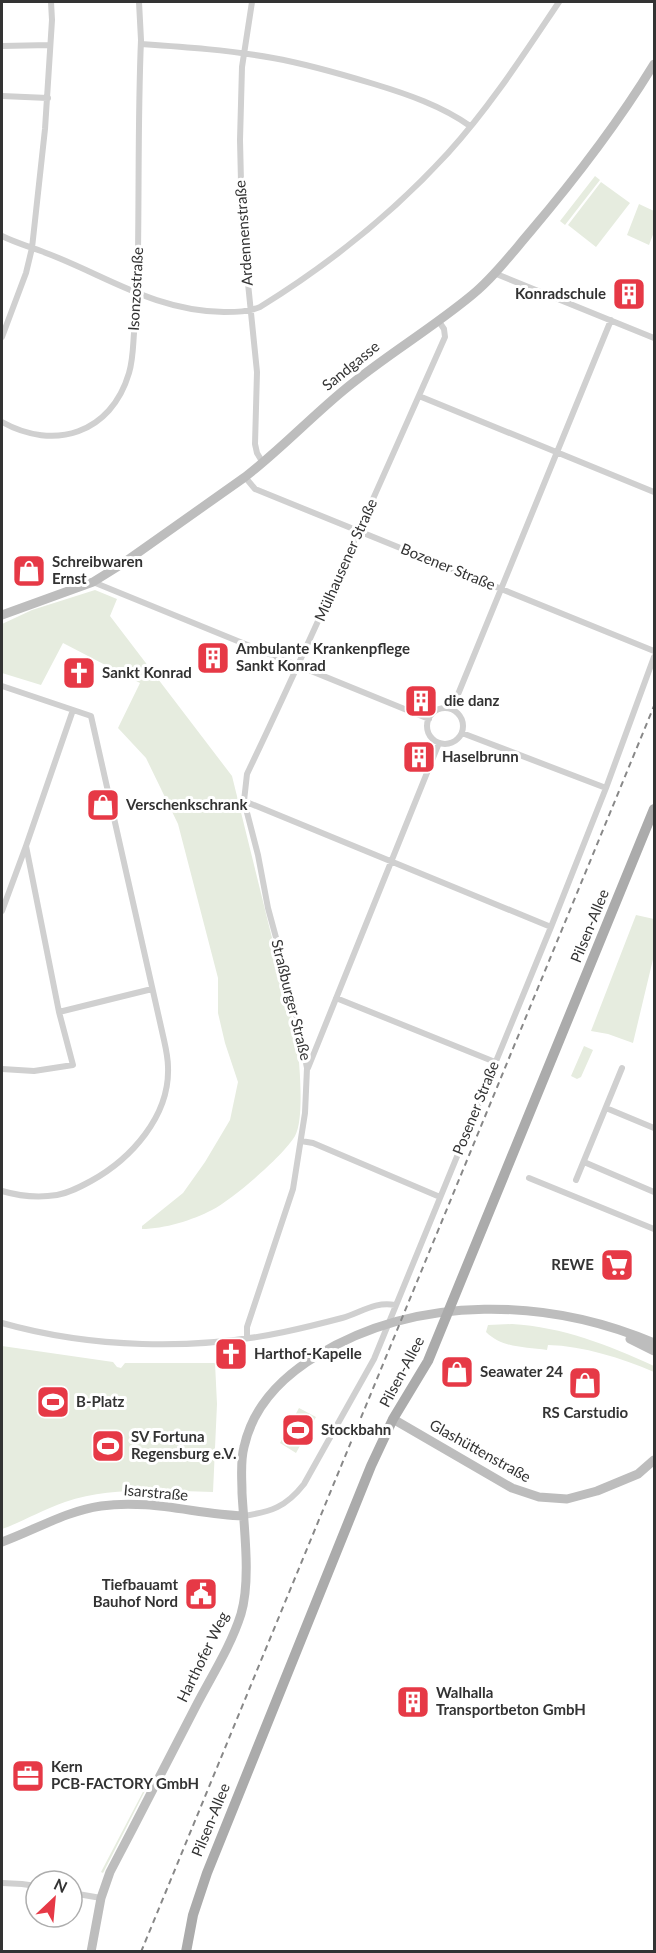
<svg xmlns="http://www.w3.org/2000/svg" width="656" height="1953" font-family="Lato,sans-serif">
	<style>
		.green { fill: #e6ecdf }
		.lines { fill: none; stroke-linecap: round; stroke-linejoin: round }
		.street { stroke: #d0d0d0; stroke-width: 6 }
		.secondary { stroke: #bdbdbd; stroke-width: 9 }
		.primary { stroke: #ababab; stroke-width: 10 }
		.rail { stroke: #888; stroke-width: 2; stroke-dasharray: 6 4.5; stroke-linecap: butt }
		.labels { text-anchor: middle; stroke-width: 6; stroke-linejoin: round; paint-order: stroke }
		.street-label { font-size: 15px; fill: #333; stroke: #fff }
		.poi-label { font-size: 15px; font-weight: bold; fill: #333; stroke: #fff; text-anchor: start }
	</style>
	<rect width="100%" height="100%" fill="#fff"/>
	<path class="green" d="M595,176L600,180L565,225L560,221Z
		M601,182L630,203L596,247L568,225Z
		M639,204L654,211V232L649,245L627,235Z
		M95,590L117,599L110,616L232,776L297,1039C299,1060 305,1118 295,1136C283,1156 233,1199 212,1210C193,1220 164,1229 142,1229V1226L183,1193L205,1162L230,1120L238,1082L225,1043L218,1013V978L178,824L146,758L118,728L140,683L63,643L41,685L2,673V624L32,610Z
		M636,915L654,919V955L633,1043L608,1034L591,1031Z
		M584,1046L593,1050L581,1077L577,1079L571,1076Z
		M512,1324C563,1327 608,1345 654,1366V1372C621,1358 584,1346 548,1345L547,1350C525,1347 502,1348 486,1332L488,1325Z
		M2,1346L113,1362L117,1367L121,1368L125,1363H215L217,1404L213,1492C163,1491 112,1486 65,1502C42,1510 22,1522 2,1529Z
		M299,1408L316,1417L296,1453L280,1443Z
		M145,1788L146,1789L103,1873L101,1872Z"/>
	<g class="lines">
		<path class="street" d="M252,2L242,67L240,140L242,224L257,372L255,444L257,453L263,463
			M141,44C185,47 229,50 273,58C307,64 341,74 374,84C407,94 442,106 470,126
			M2,46L50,45
			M2,96L48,98
			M2,236C14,242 27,246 41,251C104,274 153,311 224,312C236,312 248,312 260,307C328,265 394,212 448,153C490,107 524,54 559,2
			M494,273L654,338
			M2,337L26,273L32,248L45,129L52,20L51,2
			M419,396L654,492
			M2,422C54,451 111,434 129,373C133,360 133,346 134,333C137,305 138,278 138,251C139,181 138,110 141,40L139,2
			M245,477L255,489L654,651
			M93,582L429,719
			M2,686L91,716L164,1040C166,1049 168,1058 168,1067C170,1116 131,1159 91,1181C80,1187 69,1193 57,1195C38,1198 19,1196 2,1191
			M427 726a18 18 0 1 1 36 0a18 18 0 1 1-36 0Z
			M452,709L611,320
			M462,733L606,788
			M244,801L551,927
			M2,911L26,846L73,710
			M336,998L495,1062
			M59,1012L152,989
			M308,1068L439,743
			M2,1069L34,1071L73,1065L59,1012L26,846
			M606,1108L654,1128
			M301,1141L313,1143L440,1197
			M584,1162L654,1192
			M529,1178L654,1229
			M576,1180L622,1068
			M2,1323C90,1348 194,1351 284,1332C303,1328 323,1323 342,1318C360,1313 375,1301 395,1305
			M247,1338V1327L293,1189L305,1113L307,1068L294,1004L268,908L258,855L244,801L247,774C316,630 380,483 445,337L444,329L438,320
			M243,1516C271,1512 286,1507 304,1484L374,1359L551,927L606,788L654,657
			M2,1883L22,1884L36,1886
			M72,1893L101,1898"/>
		<path class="secondary" d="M2,615L93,582L122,564L245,477C280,450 310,418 344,390C385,356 431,329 472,295C494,277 512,253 530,232C575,179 618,123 654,64
			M630,1339L654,1351
			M393,1419L512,1488L539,1497L567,1499L597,1491L638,1474L654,1460
			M2,1542C35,1530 66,1511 101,1506C149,1499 196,1514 243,1516
			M91,1952L101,1898L110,1872C139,1817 167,1762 196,1706C211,1677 231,1646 241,1614C251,1580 244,1529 242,1493C242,1478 240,1462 244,1447C253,1406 283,1376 318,1355C419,1294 548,1298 654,1343"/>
		<path class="primary" d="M186,1952L193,1915L207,1873L371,1466L393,1419L428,1361L654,809"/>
		<path class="rail" d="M141,1952L654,706"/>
	</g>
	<defs>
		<g id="building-square" transform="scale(1.725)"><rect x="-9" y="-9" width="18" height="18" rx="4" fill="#e63946" stroke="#fff"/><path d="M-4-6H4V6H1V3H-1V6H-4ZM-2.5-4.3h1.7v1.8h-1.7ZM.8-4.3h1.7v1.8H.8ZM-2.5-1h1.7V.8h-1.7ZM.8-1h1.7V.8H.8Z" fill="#fff"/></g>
		<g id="shop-square" transform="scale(1.725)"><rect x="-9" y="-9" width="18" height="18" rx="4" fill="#e63946" stroke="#fff"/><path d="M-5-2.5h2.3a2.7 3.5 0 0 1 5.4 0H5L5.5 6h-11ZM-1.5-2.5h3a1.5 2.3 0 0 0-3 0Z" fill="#fff"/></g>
		<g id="church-square" transform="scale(1.725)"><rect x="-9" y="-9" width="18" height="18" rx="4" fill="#e63946" stroke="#fff"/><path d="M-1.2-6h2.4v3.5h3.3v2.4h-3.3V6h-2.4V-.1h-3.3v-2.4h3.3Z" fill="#fff"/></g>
		<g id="supermarket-square" transform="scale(1.725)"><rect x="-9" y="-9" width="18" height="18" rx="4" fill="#e63946" stroke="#fff"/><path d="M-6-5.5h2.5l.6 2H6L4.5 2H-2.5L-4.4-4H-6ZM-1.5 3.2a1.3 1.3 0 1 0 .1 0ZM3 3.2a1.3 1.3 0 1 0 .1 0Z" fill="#fff"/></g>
		<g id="stadium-square" transform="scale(1.725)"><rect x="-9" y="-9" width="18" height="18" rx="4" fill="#e63946" stroke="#fff"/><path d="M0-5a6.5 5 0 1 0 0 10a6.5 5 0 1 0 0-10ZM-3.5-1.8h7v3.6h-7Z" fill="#fff"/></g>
		<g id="civic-square" transform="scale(1.725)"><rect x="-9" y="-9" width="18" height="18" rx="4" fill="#e63946" stroke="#fff"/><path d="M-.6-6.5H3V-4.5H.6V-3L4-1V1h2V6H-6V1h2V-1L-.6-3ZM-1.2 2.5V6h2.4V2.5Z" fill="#fff"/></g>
		<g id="office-square" transform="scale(1.725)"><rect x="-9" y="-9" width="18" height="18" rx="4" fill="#e63946" stroke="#fff"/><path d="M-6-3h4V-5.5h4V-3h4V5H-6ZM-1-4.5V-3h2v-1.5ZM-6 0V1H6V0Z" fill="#fff"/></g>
	</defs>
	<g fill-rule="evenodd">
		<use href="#building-square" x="629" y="294"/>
		<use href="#shop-square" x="29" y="571"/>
		<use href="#building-square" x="213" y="658"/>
		<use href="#church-square" x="79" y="673"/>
		<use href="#building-square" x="421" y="701"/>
		<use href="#building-square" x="419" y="757"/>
		<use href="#shop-square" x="103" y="805"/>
		<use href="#supermarket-square" x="617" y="1265"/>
		<use href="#church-square" x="231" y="1354"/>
		<use href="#shop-square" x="457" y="1372"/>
		<use href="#shop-square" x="585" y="1383"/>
		<use href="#stadium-square" x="53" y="1402"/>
		<use href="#stadium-square" x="298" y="1430"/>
		<use href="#stadium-square" x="108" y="1446"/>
		<use href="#civic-square" x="201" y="1594"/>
		<use href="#building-square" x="413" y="1702"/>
		<use href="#office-square" x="28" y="1776"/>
	</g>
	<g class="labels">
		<g class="street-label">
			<text transform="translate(244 233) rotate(-94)" y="5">Ardennenstraße</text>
			<text transform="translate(136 289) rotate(-87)" y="5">Isonzostraße</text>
			<text transform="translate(351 366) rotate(-39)" y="5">Sandgasse</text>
			<text transform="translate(346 560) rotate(-66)" y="5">Mülhausener Straße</text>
			<text transform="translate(448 567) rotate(22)" y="5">Bozener Straße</text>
			<text transform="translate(590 926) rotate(-68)" y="5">Pilsen-Allee</text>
			<text transform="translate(291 1000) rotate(76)" y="5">Straßburger Straße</text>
			<text transform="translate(476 1108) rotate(-68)" y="5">Posener Straße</text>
			<text transform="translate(402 1372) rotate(-62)" y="5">Pilsen-Allee</text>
			<text transform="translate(480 1451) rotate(29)" y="5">Glashüttenstraße</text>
			<text transform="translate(156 1493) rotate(5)" y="5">Isarstraße</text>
			<text transform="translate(203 1657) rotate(-64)" y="5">Harthofer Weg</text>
			<text transform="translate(211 1820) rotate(-68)" y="5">Pilsen-Allee</text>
		</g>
		<g class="poi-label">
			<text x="606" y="299" text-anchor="end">Konradschule</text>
			<text x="52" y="567">Schreibwaren<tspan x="52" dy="17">Ernst</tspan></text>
			<text x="236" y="654">Ambulante Krankenpflege<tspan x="236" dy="17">Sankt Konrad</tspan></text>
			<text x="102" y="678">Sankt Konrad</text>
			<text x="444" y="706">die danz</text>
			<text x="442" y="762">Haselbrunn</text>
			<text x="126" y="810">Verschenkschrank</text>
			<text x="594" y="1270" text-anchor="end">REWE</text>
			<text x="254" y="1359">Harthof-Kapelle</text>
			<text x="480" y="1377">Seawater 24</text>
			<text x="76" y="1407">B-Platz</text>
			<text x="585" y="1418" text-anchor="middle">RS Carstudio</text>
			<text x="321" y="1435">Stockbahn</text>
			<text x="131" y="1442">SV Fortuna<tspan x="131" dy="17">Regensburg e.V.</tspan></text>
			<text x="178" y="1590" text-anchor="end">Tiefbauamt<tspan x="178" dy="17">Bauhof Nord</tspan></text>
			<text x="436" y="1698">Walhalla<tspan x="436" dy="17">Transportbeton GmbH</tspan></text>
			<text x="51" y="1772">Kern<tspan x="51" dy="17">PCB-FACTORY GmbH</tspan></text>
		</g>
	</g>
	<rect width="656" height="1953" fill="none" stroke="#333333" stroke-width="6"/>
	<g transform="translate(54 1899) rotate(26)"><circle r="28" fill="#ffffff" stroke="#adadad" stroke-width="1.5"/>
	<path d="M0-4.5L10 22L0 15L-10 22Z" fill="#e63946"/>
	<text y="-9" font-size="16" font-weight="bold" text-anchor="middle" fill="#333333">N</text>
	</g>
</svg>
